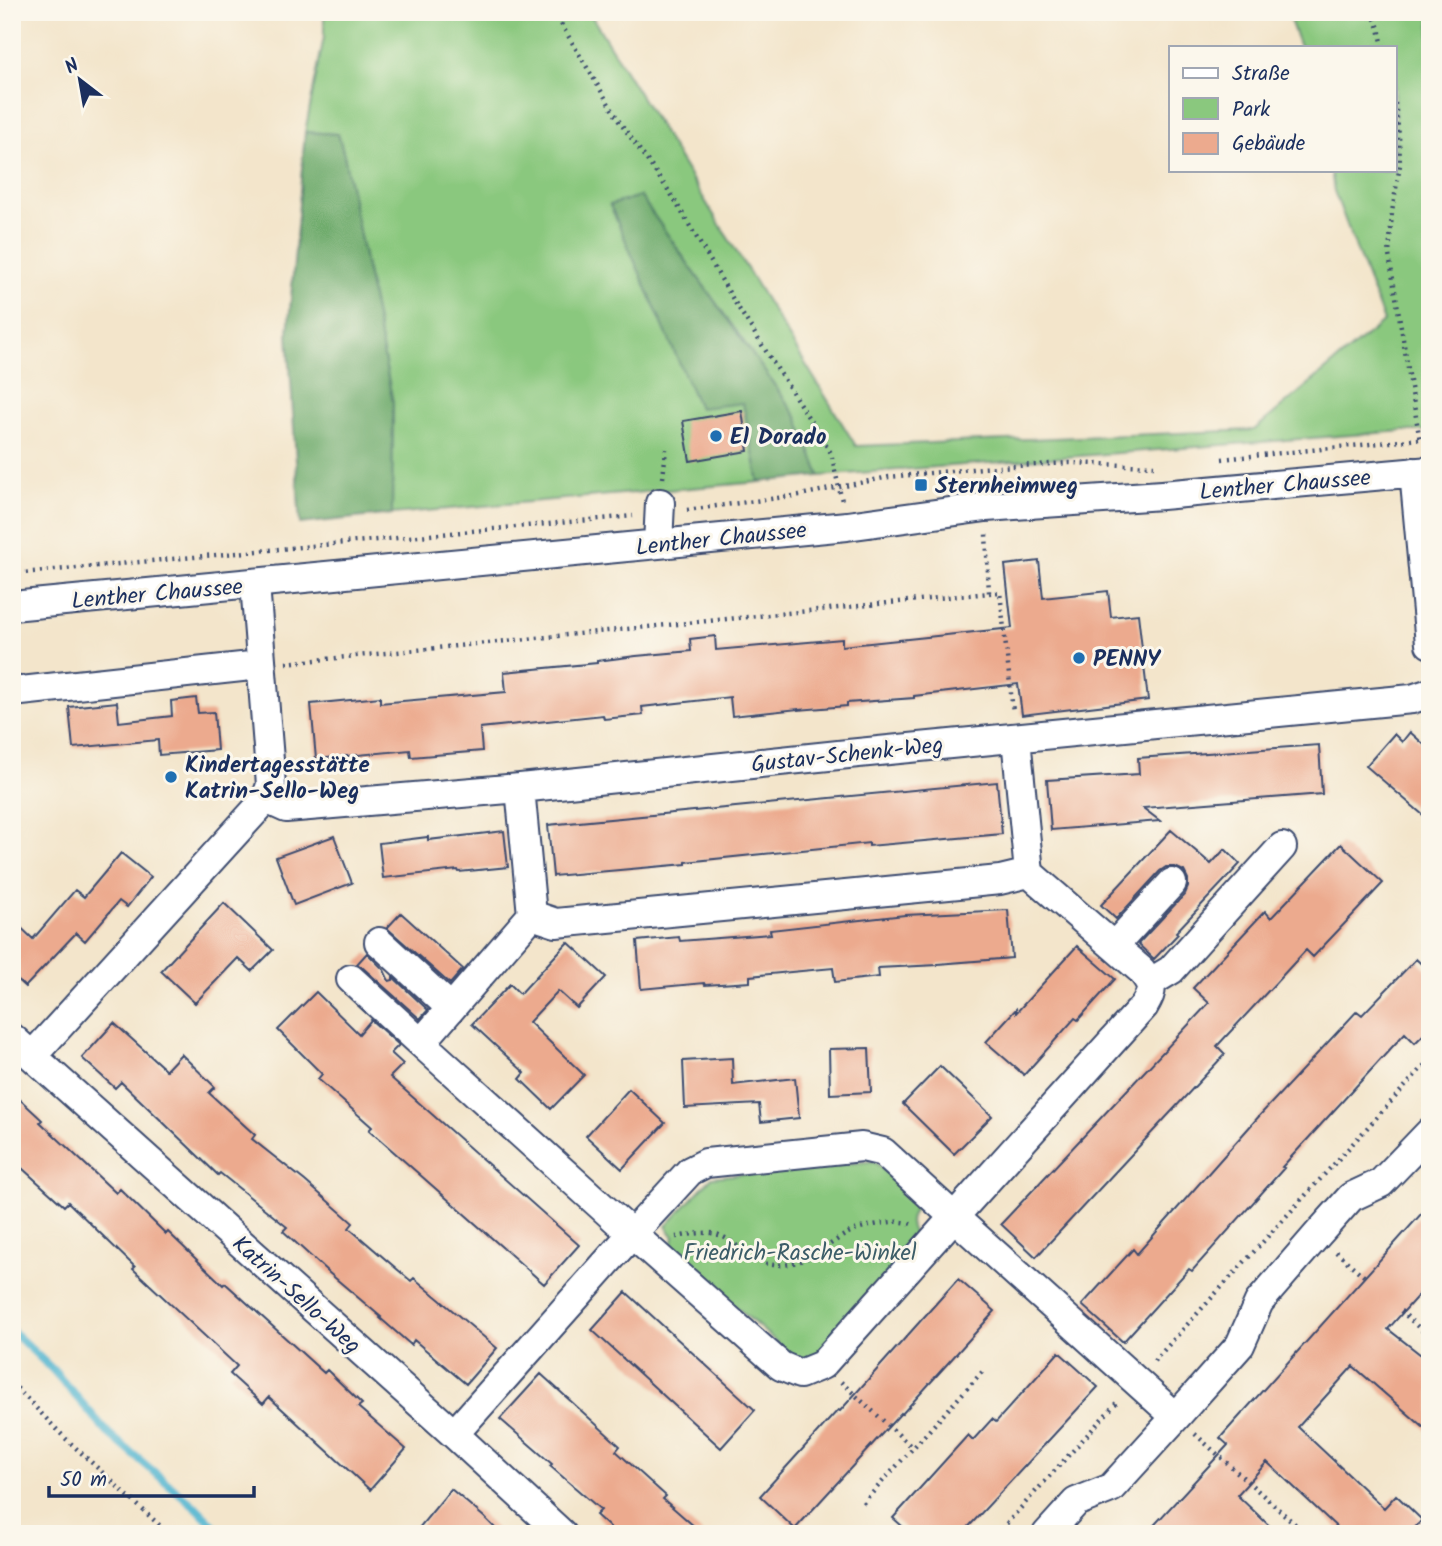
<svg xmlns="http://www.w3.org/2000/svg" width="1442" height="1546" font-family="Kalam,sans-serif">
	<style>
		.green { fill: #8ac87e; stroke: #527c6e; stroke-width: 2 }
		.forest { fill: #6fac6d; stroke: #456e66; stroke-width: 2 }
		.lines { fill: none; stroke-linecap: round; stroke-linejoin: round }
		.stream { stroke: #52b6d0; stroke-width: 8 }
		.building { fill: #ecaa8e }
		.minor-casing { stroke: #3b4a6e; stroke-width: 32 }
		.path { stroke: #3b4a6e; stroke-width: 4.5; stroke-dasharray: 2 5; stroke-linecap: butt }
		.minor { stroke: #fff; stroke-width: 28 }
		.poi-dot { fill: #1f6fb2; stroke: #fbf7ec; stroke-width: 2.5 }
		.labels { text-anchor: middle; stroke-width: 6; stroke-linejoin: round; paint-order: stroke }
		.poi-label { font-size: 23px; font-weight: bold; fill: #1b2f5e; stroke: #fbf7ec; text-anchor: start }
		.street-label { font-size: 23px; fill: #1b2f5e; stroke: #fbf7ec }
		.park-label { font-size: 23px; fill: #3c5d68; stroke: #fbf7ec }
	</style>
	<rect width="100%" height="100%" fill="#fbf7ec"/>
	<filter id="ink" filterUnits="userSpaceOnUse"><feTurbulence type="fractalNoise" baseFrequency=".0143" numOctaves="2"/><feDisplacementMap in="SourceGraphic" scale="14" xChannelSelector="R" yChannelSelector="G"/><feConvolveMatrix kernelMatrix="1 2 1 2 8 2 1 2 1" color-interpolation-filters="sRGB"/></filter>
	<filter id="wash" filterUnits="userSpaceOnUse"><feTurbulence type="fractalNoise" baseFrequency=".00686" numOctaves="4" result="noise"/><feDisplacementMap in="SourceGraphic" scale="28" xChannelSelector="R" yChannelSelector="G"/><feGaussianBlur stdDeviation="1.57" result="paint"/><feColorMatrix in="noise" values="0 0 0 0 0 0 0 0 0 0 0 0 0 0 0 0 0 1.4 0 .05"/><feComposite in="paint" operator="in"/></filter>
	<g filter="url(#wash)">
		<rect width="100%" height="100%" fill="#f3e5cb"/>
		<path class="green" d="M324,12H589L856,446L1254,430L1384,321L1334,191L1331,170H1395V47H1300L1287,12H1430V431H1403L820,476L797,417L640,196L610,206L743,402L759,482L392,514L393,403L344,155L338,134L305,132L324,37Z
			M874,1161L919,1202C906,1220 908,1226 920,1244L821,1356L798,1361L671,1250L674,1237L666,1226L712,1177Z"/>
		<path class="forest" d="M305,132L338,134L344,155L393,403L392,514L300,524L288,334Z
			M640,196L797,417L820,476L759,482L743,403L699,408L610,205Z"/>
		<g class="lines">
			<path class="stream" d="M12,1331L53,1370L108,1433L198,1509L222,1534"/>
		</g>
		<g id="blocks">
			<path class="building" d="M742,411L748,451L690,461L683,421Z
				M1039,561L1043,598L1108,591L1111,617L1138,614L1148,700L1022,715L1018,684L914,696V698L847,703V706L798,710V709L732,716L730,697L642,707L643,715L604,719L603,715L480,728L482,751L411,757L410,750L316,759L311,704L380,697V703L506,692L504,672L597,663V661L636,656L691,651L690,639L715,636L716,650L842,639V646L1012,628L1005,565Z
				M196,698L198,713L214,712L217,750L159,755L158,740L73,748L69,707L117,702L119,722L172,716L171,701Z
				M1410,732L1430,750V821L1366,766L1394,734L1402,742Z
				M1319,745L1322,794L1143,808L1160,821L1051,830L1047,780L1139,774L1138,758Z
				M997,782L1002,834L869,846V843L686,862V864L553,876L548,825Z
				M1171,830L1211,864L1225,849L1240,864L1176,932L1178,934L1154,959L1138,944L1185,894L1188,887V879L1184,871L1175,867H1166L1160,871L1116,919L1101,905Z
				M504,831L508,867L459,872L458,870L383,878L379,843L428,837V840Z
				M334,836L352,883L294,905L276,857Z
				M1341,844L1383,883L1313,957L1306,950L1270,989L1217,1046L1225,1054L1036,1257L1001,1224L1209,1003L1193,988L1265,911L1271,918Z
				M121,853L151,877L127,907L119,901L85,941L76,933L25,987L12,975V919L33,939L75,890L84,897Z
				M224,903L273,950L252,971L238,958L195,1003L161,971Z
				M1008,910L1012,958L938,964V965L878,968L879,977L835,982L833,968L750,976V982L705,985L704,983L641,989L637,941L679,937L680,941L771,934L770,930L905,915Z
				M401,913L463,969L450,984L387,928Z
				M568,942L606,977L577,1008L558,991L529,1022L584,1075L551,1109L520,1079L525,1073L472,1024L510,984L520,994Z
				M1077,946L1115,979L1078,1020L1075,1018L1024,1075L986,1042L1016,1009V1013Z
				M367,953L384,970L389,981L393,980V977L428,1010L420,1019L362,967L357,964Z
				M1416,959L1430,972V1028L1415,1043L1405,1033L1282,1167L1284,1168L1192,1271L1189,1269L1123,1342L1082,1305L1133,1249L1137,1254L1261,1114L1357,1011L1362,1015Z
				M316,992L359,1034L371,1020L399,1045L391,1053L403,1064L390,1077L579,1245L544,1284L369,1130L372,1127L318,1079L322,1074L278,1030Z
				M114,1023L166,1070L181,1054L215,1087L209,1093L255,1135L252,1139L305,1181L353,1223L349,1228L411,1281L414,1278L497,1348L466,1384L414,1340L411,1345L380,1318L381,1317L328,1272L283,1231L287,1227L220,1173L218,1175L121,1082L115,1088L82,1058Z
				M869,1048L871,1092L830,1094L829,1049Z
				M732,1058L733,1085L795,1078L799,1118L761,1122L759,1104L685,1108L683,1061Z
				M940,1066L992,1116L954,1154L903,1104Z
				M629,1089L665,1123L622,1169L586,1136Z
				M12,1092L42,1120L40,1122L116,1193L120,1189L166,1234L168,1232L223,1285L225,1283L324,1373L327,1370L362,1404L358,1407L406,1449L370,1490L269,1397L263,1404L230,1374L237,1366L133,1269L135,1267L68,1202L64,1206L12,1159Z
				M1430,1204V1282L1388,1329L1430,1362V1433L1353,1366L1298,1427L1384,1508L1396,1495L1422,1520L1409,1534H1344L1267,1462L1237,1495L1278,1534H1146L1228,1445L1220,1438Z
				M958,1279L995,1311L902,1414L901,1413L795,1529L760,1496L838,1410L840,1411Z
				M626,1292L755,1410L721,1448L592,1330Z
				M1059,1352L1098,1387L962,1534H911L893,1518L968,1435L973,1440L992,1419L996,1422Z
				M541,1374L620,1446L616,1451L666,1496L663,1499L703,1534H617L596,1515L601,1510L550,1466L552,1464L500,1419Z
				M451,1489L484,1517L501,1534H414Z"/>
		</g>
	</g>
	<g filter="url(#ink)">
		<use href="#blocks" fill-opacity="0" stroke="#3b4a6e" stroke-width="2"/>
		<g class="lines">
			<g class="minor-casing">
				<path id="minor" d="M1414,472L1430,644
					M658,544L660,503
					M255,584L271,785L266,799L32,1056L454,1434L562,1534
					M12,606L847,526L986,507L1162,495L1430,471
					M12,692L260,665
					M1016,738L1029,873L1141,970C1153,985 1154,990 1144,1006L954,1217L1176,1417
					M266,799L286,808L520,788L848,754L1412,699L1430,693
					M532,915L556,923L1000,880L1029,873
					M379,942L451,1008
					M1114,946L1172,883
					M351,979L421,1043
					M1151,982L1171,970L1282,847
					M12,1038L32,1056
					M454,1434L632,1234L781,1366L800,1374L822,1365L954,1217L883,1152L862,1147L706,1163L690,1171L632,1234L421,1043L532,915L520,788
					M1047,1534L1076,1502L1111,1488L1176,1417L1240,1345L1259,1302L1318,1234L1351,1197L1381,1183L1430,1132"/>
			</g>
			<path class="path" d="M554,12L619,121L671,194L734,301L831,453L842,501
				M1372,12L1379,28L1383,47
				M1427,12L1430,17
				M1395,103L1399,135L1400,165L1392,212L1389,255L1420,441
				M1222,459L1430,438
				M663,478L666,449
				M687,510L800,495L889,477L982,468L1069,463L1154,466
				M12,574L633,516
				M989,593L1000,592L1013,712
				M286,663L989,593L986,534H988
				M676,1237C689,1235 706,1230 719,1235C740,1243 754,1267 781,1265C806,1264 827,1245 848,1233C858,1228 868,1226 879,1224C890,1222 900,1220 911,1224
				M1336,1252L1365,1277
				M1401,1311L1430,1338
				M1154,1361L1430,1059
				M841,1382L913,1448
				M12,1383L64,1437L169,1534
				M1195,1434L1306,1534
				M863,1503L984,1370
				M997,1534L1118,1401"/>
			<use href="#minor" class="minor"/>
		</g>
	</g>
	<g class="poi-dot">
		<circle cx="716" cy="436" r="7"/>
		<rect x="914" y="478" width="14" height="14" rx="3.5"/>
		<circle cx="1079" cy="658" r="7"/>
		<circle cx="171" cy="777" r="7"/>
	</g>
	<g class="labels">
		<g class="poi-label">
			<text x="730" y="444">El Dorado</text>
			<text x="935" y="493">Sternheimweg</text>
			<text x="1093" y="666">PENNY</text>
			<text x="185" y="772">Kindertagesstätte<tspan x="185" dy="26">Katrin-Sello-Weg</tspan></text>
		</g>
		<g class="street-label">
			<text transform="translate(1285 484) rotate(-5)" y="8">Lenther Chaussee</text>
			<text transform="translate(721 538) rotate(-6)" y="8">Lenther Chaussee</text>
			<text transform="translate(157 593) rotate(-5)" y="8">Lenther Chaussee</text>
			<text transform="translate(847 754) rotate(-6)" y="8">Gustav-Schenk-Weg</text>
			<text transform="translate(297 1294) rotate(42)" y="8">Katrin-Sello-Weg</text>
		</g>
		<g class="park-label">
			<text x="800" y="1260">Friedrich-Rasche-Winkel</text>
		</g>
	</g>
	<rect width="1442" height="1546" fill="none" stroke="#fbf7ec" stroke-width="42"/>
	<rect x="1169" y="46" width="228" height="126" fill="#fbf7ec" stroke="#a1a7b3" stroke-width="2"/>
	<rect x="1183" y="68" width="35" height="10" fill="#ffffff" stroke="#a1a7b3" stroke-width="2"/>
	<text x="1232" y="80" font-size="21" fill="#1b2f5e">Straße</text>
	<rect x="1183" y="98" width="35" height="21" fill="#8ac87e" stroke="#a1a7b3" stroke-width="2"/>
	<text x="1232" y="116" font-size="21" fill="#1b2f5e">Park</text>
	<rect x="1183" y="133" width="35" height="21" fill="#ecaa8e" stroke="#a1a7b3" stroke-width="2"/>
	<text x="1232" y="150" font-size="21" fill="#1b2f5e">Gebäude</text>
	<g transform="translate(80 80) rotate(329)" stroke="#fbf7ec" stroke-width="5" paint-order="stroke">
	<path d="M0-5L12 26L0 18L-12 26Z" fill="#1b2f5e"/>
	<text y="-10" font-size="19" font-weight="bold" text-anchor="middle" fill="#1b2f5e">N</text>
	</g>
	<path d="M49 1486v10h205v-10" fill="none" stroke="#1b2f5e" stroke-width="3.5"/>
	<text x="60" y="1486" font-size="21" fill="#1b2f5e" stroke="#fbf7ec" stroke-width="5" paint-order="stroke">50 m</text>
</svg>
